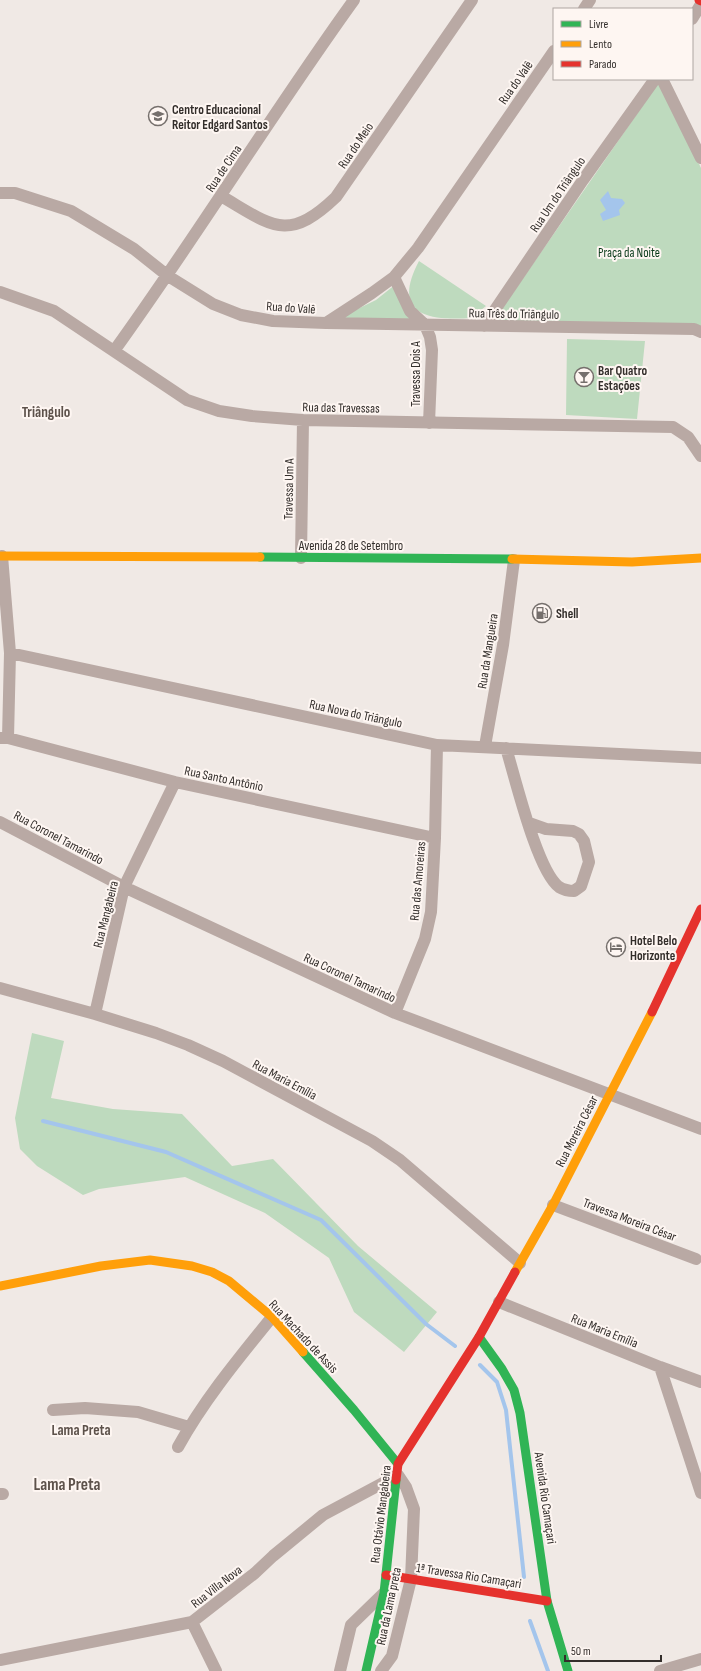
<svg xmlns="http://www.w3.org/2000/svg" width="701" height="1671" font-family="'Sofia Sans Condensed',sans-serif">
	<style>
		.green { fill: #bedabe }
		.water { fill: #a4c5ec }
		.lines { fill: none; stroke-linecap: round; stroke-linejoin: round }
		.stream { stroke: #a4c5ec; stroke-width: 4 }
		.street { stroke: #b9a9a4; stroke-width: 12 }
		.fast { stroke: #30b455; stroke-width: 9 }
		.slow { stroke: #ff9f0a; stroke-width: 9 }
		.jam { stroke: #e5322d; stroke-width: 9 }
		.labels { text-anchor: middle; stroke-width: 4; stroke-linejoin: round; paint-order: stroke }
		.street-label { font-size: 13px; fill: #332e2b; stroke: #fef6f2 }
		.poi-label { font-size: 13px; font-weight: bold; fill: #332e2b; stroke: #fef6f2; text-anchor: start }
		.park-label { font-size: 13px; fill: #093a19; stroke: #fef6f2 }
		.quarter-label { font-size: 15px; font-weight: bold; fill: #5d524b; stroke: #fef6f2 }
		.district-label { font-size: 17px; font-weight: bold; fill: #5d524b; stroke: #fef6f2 }
	</style>
	<rect width="100%" height="100%" fill="#f0e9e5"/>
	<path class="green" d="M659,82L701,168V330L492,323Z
		M419,261L486,306L471,318C427,321 391,314 419,261Z
		M396,284L410,320L339,318L376,300Z
		M567,339L645,341L637,419L566,415Z
		M32,1033L64,1041L51,1098L113,1109L182,1114L232,1166L273,1159L358,1246L437,1312L404,1352L354,1312L329,1258L265,1213L185,1177L99,1189L83,1195L37,1166L20,1149L15,1118Z"/>
	<path class="water" d="M608,191L611,198L622,199L625,203L619,210L620,215L603,221L600,214L606,210L600,200Z"/>
	<g class="lines">
		<path class="stream" d="M43,1121L166,1152L321,1220L426,1324L455,1346
			M480,1365L497,1382L506,1410L524,1577
			M530,1621L548,1671"/>
		<path class="street" d="M584,9L590,0
			M692,19L701,4
			M662,79L701,158
			M0,193H15L71,211L134,249L168,276L213,304L241,315L273,321L326,323L372,293L394,277L418,248L554,51
			M221,196C271,225 287,244 336,197L472,0
			M394,277L410,311L425,325L430,337L432,350L429,423
			M0,292L54,311L187,400L219,411L252,416L303,420L673,427L688,437L701,456
			M326,323L694,329L701,332
			M484,326L583,180L655,79
			M114,351C197,236 271,115 354,0
			M2,556L10,653L8,738
			M301,558L303,420
			M10,653L437,745L701,758
			M0,738H8L175,782L435,838
			M485,746L503,645L514,560
			M506,748C515,777 537,871 559,887C564,890 569,891 574,891L581,886L589,862L584,841L579,834L573,831L546,829L529,823
			M0,822L124,887L395,1013L701,1129
			M0,988L95,1014L156,1033L188,1045L223,1061L372,1141L400,1160L520,1263
			M395,1013L425,939L431,912L435,838L437,745
			M95,1014L124,887L175,782
			M553,1205L696,1259
			M499,1302L660,1367L701,1382
			M660,1367L701,1493
			M53,1410L85,1408L138,1412L189,1427
			M178,1447C204,1400 238,1359 272,1317
			M0,1494H3
			M192,1622L216,1671
			M0,1660L192,1622L255,1573L273,1556L323,1515L398,1475L406,1487L414,1509L411,1579L392,1656L381,1671
			M340,1671L351,1625L384,1593
			M660,1671L701,1659"/>
		<path class="fast" d="M260,557L512,559
			M479,1337L502,1369L514,1390L520,1413L547,1601L568,1671
			M303,1352L354,1410L398,1464
			M366,1671L384,1593L396,1480"/>
		<path class="slow" d="M0,556L260,557
			M512,559L632,562L701,558
			M515,1272L553,1205L652,1012
			M0,1286L101,1266L150,1260L192,1266L212,1272L229,1281L272,1317L303,1352"/>
		<path class="jam" d="M699,0L701,1
			M652,1012L701,909
			M396,1480L398,1464L479,1337L515,1272
			M386,1575L547,1601"/>
	</g>
	<defs>
		<g id="school-ring" transform="scale(1)"><circle r="9.5" fill="#fef6f2" stroke="#756f6c" stroke-width="1.5"/><path d="M0-5L7-2L0 1L-7-2ZM-4 1L0 2.5L4 1V4Q0 6-4 4Z" fill="#756f6c"/></g>
		<g id="bar-ring" transform="scale(1)"><circle r="9.5" fill="#fef6f2" stroke="#756f6c" stroke-width="1.5"/><path d="M-6-5H6L.8 .8V4.5H3.5V6h-7V4.5H-.8V.8Z" fill="#756f6c"/></g>
		<g id="fuel-ring" transform="scale(1)"><circle r="9.5" fill="#fef6f2" stroke="#756f6c" stroke-width="1.5"/><path d="M-5.5-6h7V0h2V4h1.3V-2.5L3-4.5l.8-.8L6-3V5H2.5V1h-1V6h-7ZM-4.2-4.7v3.2H.2V-4.7Z" fill="#756f6c"/></g>
		<g id="hotel-ring" transform="scale(1)"><circle r="9.5" fill="#fef6f2" stroke="#756f6c" stroke-width="1.5"/><path d="M-6-4.5h1.5V1H6V5H4.5V3h-9V5H-6ZM-4 0a1.8 1.8 0 1 1 3.6 0ZM.5 0V-2.5h3Q6-2.5 6 0Z" fill="#756f6c"/></g>
	</defs>
	<g fill-rule="evenodd">
		<use href="#school-ring" x="158" y="116"/>
		<use href="#bar-ring" x="584" y="377"/>
		<use href="#fuel-ring" x="542" y="613"/>
		<use href="#hotel-ring" x="616" y="947"/>
	</g>
	<g class="labels">
		<g class="street-label">
			<text transform="translate(515 82) rotate(-55)" y="5">Rua do Valê</text>
			<text transform="translate(355 145) rotate(-56)" y="5">Rua do Meio</text>
			<text transform="translate(223 168) rotate(-56)" y="5">Rua de Cima</text>
			<text transform="translate(557 194) rotate(-56)" y="5">Rua Um do Triângulo</text>
			<text transform="translate(291 307) rotate(4)" y="5">Rua do Valê</text>
			<text transform="translate(514 313) rotate(1)" y="5">Rua Três do Triângulo</text>
			<text transform="translate(415 374) rotate(-90)" y="5">Travessa Dois A</text>
			<text transform="translate(341 407) rotate(1)" y="5">Rua das Travessas</text>
			<text transform="translate(288 489) rotate(-89)" y="5">Travessa Um A</text>
			<text x="351" y="550">Avenida 28 de Setembro</text>
			<text transform="translate(487 651) rotate(-81)" y="5">Rua da Mangueira</text>
			<text transform="translate(356 713) rotate(12)" y="5">Rua Nova do Triângulo</text>
			<text transform="translate(224 778) rotate(12)" y="5">Rua Santo Antônio</text>
			<text transform="translate(59 837) rotate(28)" y="5">Rua Coronel Tamarindo</text>
			<text transform="translate(417 881) rotate(-85)" y="5">Rua das Amoreiras</text>
			<text transform="translate(105 914) rotate(-76)" y="5">Rua Mangabeira</text>
			<text transform="translate(350 977) rotate(25)" y="5">Rua Coronel Tamarindo</text>
			<text transform="translate(285 1079) rotate(28)" y="5">Rua Maria Emília</text>
			<text transform="translate(576 1131) rotate(-63)" y="5">Rua Moreira César</text>
			<text transform="translate(630 1219) rotate(21)" y="5">Travessa Moreira César</text>
			<text transform="translate(605 1330) rotate(22)" y="5">Rua Maria Emília</text>
			<text transform="translate(304 1336) rotate(47)" y="5">Rua Machado de Assis</text>
			<text transform="translate(546 1498) rotate(82)" y="5">Avenida Rio Camaçari</text>
			<text transform="translate(380 1514) rotate(-83)" y="5">Rua Otávio Mangabeira</text>
			<text transform="translate(469 1575) rotate(9)" y="5">1ª Travessa Rio Camaçari</text>
			<text transform="translate(216 1586) rotate(-38)" y="5">Rua Villa Nova</text>
			<text transform="translate(388 1606) rotate(-78)" y="5">Rua da Lama preta</text>
		</g>
		<g class="poi-label">
			<text x="172" y="114">Centro Educacional<tspan x="172" dy="15">Reitor Edgard Santos</tspan></text>
			<text x="598" y="375">Bar Quatro<tspan x="598" dy="15">Estações</tspan></text>
			<text x="556" y="618">Shell</text>
			<text x="630" y="945">Hotel Belo<tspan x="630" dy="15">Horizonte</tspan></text>
		</g>
		<g class="park-label">
			<text x="629" y="257">Praça da Noite</text>
		</g>
		<g class="quarter-label">
			<text x="46" y="417">Triângulo</text>
			<text x="81" y="1435">Lama Preta</text>
		</g>
		<g class="district-label">
			<text x="67" y="1490">Lama Preta</text>
		</g>
	</g>
	<rect x="553" y="8" width="140" height="72" fill="#fef6f2" stroke="#ada6a2"/>
	<rect x="561" y="21" width="20" height="6" fill="#30b455" stroke="#ada6a2"/>
	<text x="589" y="28" font-size="12" fill="#332e2b">Livre</text>
	<rect x="561" y="41" width="20" height="6" fill="#ff9f0a" stroke="#ada6a2"/>
	<text x="589" y="48" font-size="12" fill="#332e2b">Lento</text>
	<rect x="561" y="61" width="20" height="6" fill="#e5322d" stroke="#ada6a2"/>
	<text x="589" y="68" font-size="12" fill="#332e2b">Parado</text>
	<path d="M565 1655v6h96v-6" fill="none" stroke="#332e2b" stroke-width="2"/>
	<text x="571" y="1655" font-size="12" fill="#332e2b" stroke="#fef6f2" stroke-width="3" paint-order="stroke">50 m</text>
</svg>
